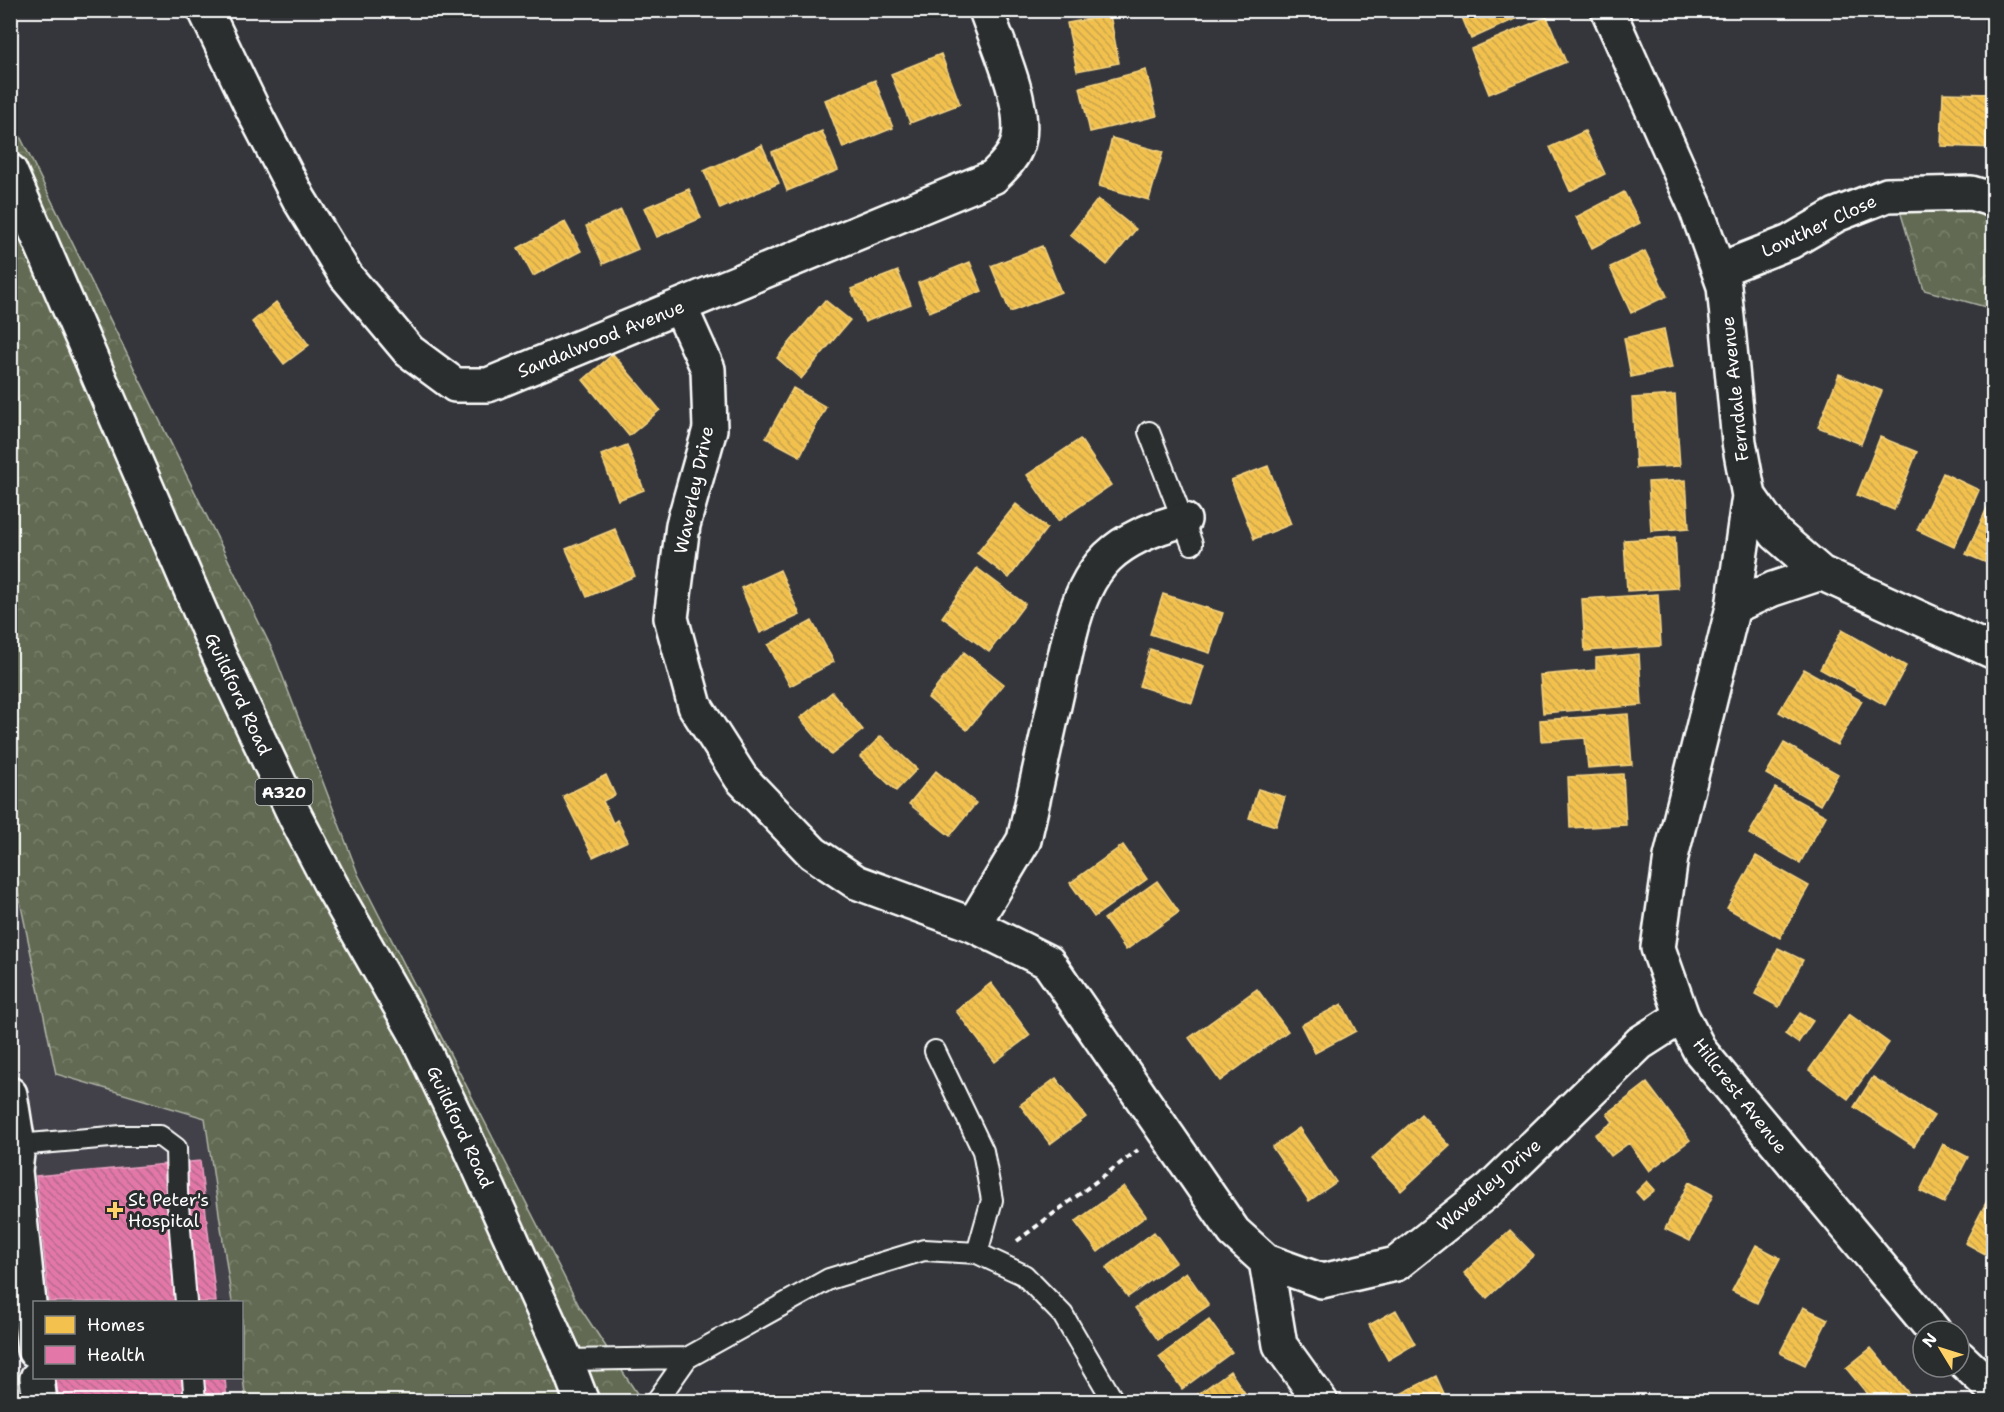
<svg xmlns="http://www.w3.org/2000/svg" width="2004" height="1412" font-family="'Shantell Sans',sans-serif">
	<style>
		.built { fill: #42414a }
		.forest { fill: url(#forest-crowns); stroke: #b0b5a8; stroke-width: 1.5 }
		.homes { fill: url(#homes-back-hatch); stroke: #f6d483; stroke-width: 1.5 }
		.health { fill: url(#health-back-hatch); stroke: #eba0c2; stroke-width: 1.5 }
		.lines { fill: none; stroke-linecap: round; stroke-linejoin: round }
		.lane-casing { stroke: #fff; stroke-width: 24 }
		.street-casing { stroke: #fff; stroke-width: 38 }
		.primary-casing { stroke: #fff; stroke-width: 38 }
		.path { stroke: #fff; stroke-width: 4; stroke-dasharray: 6 4.5; stroke-linecap: butt }
		.lane { stroke: #2a2d2e; stroke-width: 20 }
		.street { stroke: #2a2d2e; stroke-width: 33 }
		.primary { stroke: #2a2d2e; stroke-width: 33 }
		.poi-dot { fill: #ffd166; stroke: #2a2d2e; stroke-width: 2 }
		.labels { text-anchor: middle; stroke-width: 6; stroke-linejoin: round; paint-order: stroke }
		.shield { fill: #2a2d2e; stroke: #bfc0c0; stroke-width: 1.5 }
		.shield-label { font-size: 16px; font-weight: bold; fill: #fff }
		.street-label { font-size: 18px; fill: #fff; stroke: #2a2d2e }
		.poi-label { font-size: 18px; fill: #fff; stroke: #2a2d2e; text-anchor: start }
	</style>
	<defs>
		<pattern id="forest-crowns" width="20" height="18" patternUnits="userSpaceOnUse" patternTransform="scale(1.5)"><rect width="20" height="18" fill="#626b52"/><path d="M2 6a3 3 0 1 1 6 0M12 15a3 3 0 1 1 6 0" fill="none" stroke="#7a816c"/></pattern>
		<pattern id="homes-back-hatch" width="6" height="6" patternUnits="userSpaceOnUse" patternTransform="scale(1.5)"><rect width="6" height="6" fill="#f2c14e"/><path d="M-1 5l2 2M0 0l6 6M5-1l2 2" fill="none" stroke="#c8a44e"/></pattern>
		<pattern id="health-back-hatch" width="6" height="6" patternUnits="userSpaceOnUse" patternTransform="scale(1.5)"><rect width="6" height="6" fill="#e377a8"/><path d="M-1 5l2 2M0 0l6 6M5-1l2 2" fill="none" stroke="#b66a8c"/></pattern>
	</defs>
	<rect width="100%" height="100%" fill="#35363b"/>
	<filter id="ink" filterUnits="userSpaceOnUse"><feTurbulence type="fractalNoise" baseFrequency=".0167" numOctaves="2"/><feDisplacementMap in="SourceGraphic" scale="12" xChannelSelector="R" yChannelSelector="G"/><feConvolveMatrix kernelMatrix="1 2 1 2 8 2 1 2 1" color-interpolation-filters="sRGB"/></filter>
	<g filter="url(#ink)">
		<path class="built" d="M10,853L56,1074L205,1118L232,1302H34V1378H242V1371L246,1401H11Z"/>
		<path class="forest" d="M10,116L273,651L358,874L579,1306L642,1401H246L242,1371V1302H232L205,1118L56,1074L10,853Z
			M1993,200V309L1924,290L1898,204Z"/>
		<path class="homes" d="M1459,10H1535L1471,39Z
			M1110,15L1119,63L1077,71L1067,23Z
			M1547,17L1566,62L1489,94L1471,49Z
			M941,54L960,104L910,123L891,74Z
			M1146,70L1157,116L1090,132L1080,87Z
			M875,80L893,128L843,148L825,100Z
			M1943,93L1994,94V148L1941,146Z
			M822,131L838,170L787,191L772,152Z
			M1585,131L1605,174L1570,191L1550,147Z
			M1112,138L1163,152L1149,200L1099,186Z
			M762,145L779,183L720,209L704,171Z
			M689,189L701,218L657,237L644,208Z
			M1624,192L1640,223L1592,248L1576,217Z
			M1098,199L1136,229L1107,265L1070,235Z
			M621,210L638,249L603,264L586,226Z
			M565,222L581,251L533,276L518,248Z
			M1042,246L1061,292L1010,312L991,266Z
			M1645,251L1667,296L1631,313L1610,267Z
			M970,262L982,291L929,312L918,283Z
			M898,271L911,304L865,322L851,289Z
			M825,300L850,320L801,379L777,358Z
			M276,302L309,345L284,364L252,322Z
			M1664,329L1672,368L1631,377L1624,338Z
			M613,354L660,410L629,436L583,380Z
			M1839,374L1882,391L1861,444L1818,427Z
			M793,388L826,407L800,456L766,438Z
			M1675,395L1680,466L1636,468L1632,398Z
			M1880,437L1917,452L1894,510L1857,495Z
			M1080,439L1111,485L1058,521L1027,475Z
			M627,445L644,490L618,500L601,455Z
			M1268,466L1291,524L1254,539L1231,480Z
			M1943,473L1979,490L1954,547L1917,530Z
			M1686,480L1689,528L1651,531L1648,482Z
			M1992,497L1994,498V566L1966,554Z
			M1016,504L1047,528L1009,578L977,553Z
			M615,529L635,576L587,597L566,549Z
			M1675,537L1678,588L1627,591L1624,540Z
			M977,568L1025,604L989,652L942,617Z
			M780,570L800,615L760,633L741,588Z
			M1163,594L1223,613L1210,653L1150,634Z
			M1658,594L1661,646L1585,651L1582,599Z
			M812,621L834,662L790,686L768,645Z
			M1842,630L1906,666L1885,705L1820,669Z
			M1150,649L1204,666L1192,703L1139,686Z
			M964,652L1004,684L967,730L928,698Z
			M1639,654L1642,705L1543,713L1540,675L1596,670V658Z
			M1804,669L1862,701L1837,745L1779,712Z
			M832,692L863,730L831,755L800,718Z
			M1628,714L1632,765L1588,768L1585,738L1541,741L1540,720Z
			M881,736L917,769L896,791L860,757Z
			M1784,743L1838,774L1820,805L1766,774Z
			M936,771L976,803L950,836L909,804Z
			M1623,774L1626,825L1570,828L1568,777Z
			M606,775L615,795L603,801L613,823L617,820L628,841L593,857L563,796Z
			M1775,788L1826,816L1800,863L1749,834Z
			M1258,789L1285,797L1276,826L1249,818Z
			M1123,845L1147,879L1094,917L1070,883Z
			M1756,856L1809,886L1780,938L1727,908Z
			M1157,881L1179,912L1126,950L1104,919Z
			M1778,948L1803,960L1779,1007L1755,994Z
			M991,983L1030,1035L995,1062L956,1011Z
			M1257,989L1288,1031L1220,1081L1189,1038Z
			M1342,1004L1356,1031L1315,1053L1301,1025Z
			M1800,1013L1813,1021L1798,1043L1785,1034Z
			M1849,1014L1889,1043L1848,1099L1809,1070Z
			M1873,1077L1934,1116L1914,1146L1854,1107Z
			M1056,1078L1086,1117L1050,1144L1020,1105Z
			M1647,1083L1690,1140L1649,1171L1629,1143L1611,1156L1595,1135L1613,1122L1607,1114Z
			M1421,1114L1450,1146L1401,1191L1371,1159Z
			M1299,1128L1336,1182L1309,1201L1272,1147Z
			M1943,1144L1968,1157L1944,1203L1920,1191Z
			M1647,1181L1655,1190L1643,1200L1636,1192Z
			M1689,1182L1713,1195L1690,1241L1665,1229Z
			M1124,1186L1146,1216L1098,1252L1075,1222Z
			M1989,1197L1994,1199V1248L1989,1256L1965,1243Z
			M1510,1230L1534,1255L1487,1298L1464,1273Z
			M1154,1232L1176,1262L1128,1297L1106,1268Z
			M1756,1245L1780,1258L1757,1303L1732,1291Z
			M1186,1272L1209,1305L1158,1340L1135,1308Z
			M1803,1307L1828,1319L1805,1365L1780,1353Z
			M1396,1310L1415,1344L1388,1360L1369,1325Z
			M1209,1320L1232,1352L1182,1389L1159,1357Z
			M1871,1348L1915,1401L1914,1402H1874L1846,1368Z
			M1230,1371L1251,1402H1187Z
			M1436,1376L1448,1402H1396L1394,1397Z"/>
		<path class="health" d="M200,1161L216,1302H49L36,1176Z
			M56,1378H225L227,1402H59Z"/>
		<g class="lines">
			<g class="lane-casing">
				<path id="lane" d="M1149,432L1192,544
					M935,1051L983,1151L992,1200L977,1253
					M18,1145L122,1136H160L176,1148L177,1193L186,1302
					M687,1358L829,1279L924,1250L977,1253L1024,1275L1063,1315L1114,1402
					M566,1360L687,1358L656,1402
					M193,1378L195,1402"/>
			</g>
			<g class="street-casing">
				<path id="street" d="M205,10L257,118L299,199L346,276L409,351L455,385H488L993,177C1002,168 1011,160 1016,148C1031,113 998,46 986,10
					M1608,10L1696,208L1724,286L1739,442L1749,496L1776,534L1821,573L1994,652
					M1719,270L1790,242L1836,215L1887,195L1971,193L1994,200
					M680,307L708,369L710,429L683,525L671,618L695,706L741,778L813,853L856,882L973,925L1048,962L1234,1232L1266,1261L1322,1281L1396,1264L1490,1189L1640,1043L1682,1016
					M1749,496L1733,607L1671,857L1658,948L1682,1016L1700,1051L1934,1331
					M1733,607L1773,589L1821,573
					M973,925L1024,840L1070,634C1087,563 1115,538 1184,520
					M10,1094L18,1145L15,1171L34,1350
					M1266,1261L1280,1345L1321,1402
					M1959,1357L1994,1390
					M37,1378L40,1402"/>
			</g>
			<g class="primary-casing">
				<path id="primary" d="M10,171L219,655L295,816L331,885L415,1032L464,1134L566,1360L582,1402"/>
			</g>
			<path class="path" d="M1017,1241L1138,1150"/>
			<use href="#lane" class="lane"/>
			<use href="#street" class="street"/>
			<use href="#primary" class="primary"/>
		</g>
	</g>
	<path class="poi-dot" d="M112 1201h6v6h6v6h-6v6h-6v-6h-6v-6h6z"/>
	<g class="labels">
		<rect class="shield" x="255.5" y="779" width="57" height="26" rx="4.5"/>
		<g class="shield-label">
			<text x="284" y="798">A320</text>
		</g>
		<g class="street-label">
			<text transform="translate(1819 226) rotate(-25)" y="6">Lowther Close</text>
			<text transform="translate(601 339) rotate(-22)" y="6">Sandalwood Avenue</text>
			<text transform="translate(1735 389) rotate(-96)" y="6">Ferndale Avenue</text>
			<text transform="translate(694 490) rotate(-78)" y="6">Waverley Drive</text>
			<text transform="translate(238 694) rotate(65)" y="6">Guildford Road</text>
			<text transform="translate(1740 1096) rotate(52)" y="6">Hillcrest Avenue</text>
			<text transform="translate(460 1127) rotate(65)" y="6">Guildford Road</text>
			<text transform="translate(1489 1185) rotate(-41)" y="6">Waverley Drive</text>
		</g>
		<g class="poi-label">
			<text x="128" y="1206">St Peter's<tspan x="128" dy="21">Hospital</tspan></text>
		</g>
	</g>
	<rect width="2004" height="1412" fill="none" stroke="#2a2d2e" stroke-width="36"/>
	<rect x="18" y="18" width="1968" height="1376" fill="none" stroke="#fff" stroke-width="2" filter="url(#ink)"/>
	<rect x="33" y="1301" width="210" height="78" fill="#2a2d2e" stroke="#7f8182" stroke-width="1.5"/>
	<rect x="45" y="1316" width="30" height="18" fill="#f2c14e" stroke="#7f8182" stroke-width="1.5"/>
	<text x="87" y="1331" font-size="18" fill="#ffffff">Homes</text>
	<rect x="45" y="1346" width="30" height="18" fill="#e377a8" stroke="#7f8182" stroke-width="1.5"/>
	<text x="87" y="1361" font-size="18" fill="#ffffff">Health</text>
	<g transform="translate(1941 1349) rotate(308)"><circle r="28" fill="#2a2d2e" stroke="#7f8182" stroke-width="1.5"/>
	<path d="M0-4.5L10 22L0 15L-10 22Z" fill="#ffd166"/>
	<text y="-9" font-size="16" font-weight="bold" text-anchor="middle" fill="#ffffff">N</text>
	</g>
</svg>
